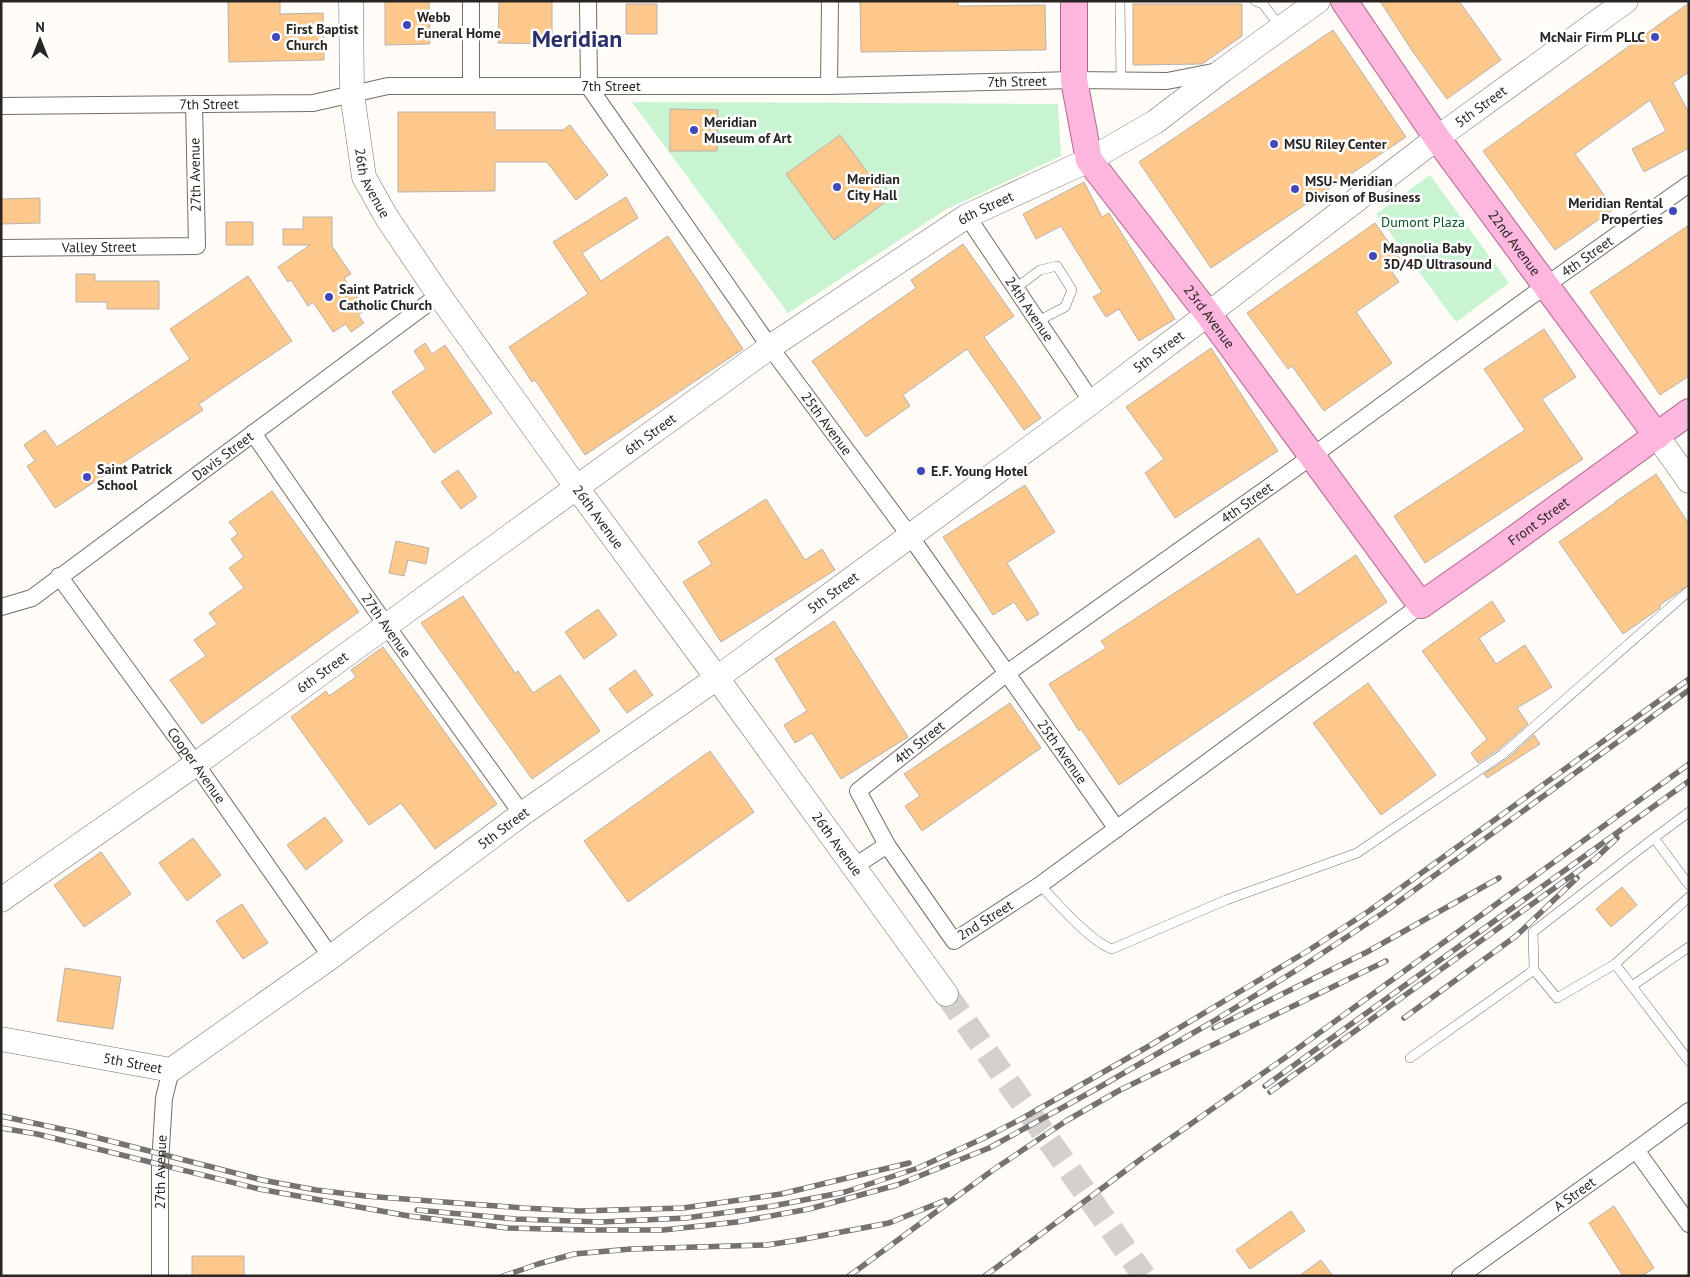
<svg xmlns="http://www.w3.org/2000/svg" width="1690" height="1277" font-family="'PT Sans',sans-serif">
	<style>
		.green { fill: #c8f4d1 }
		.building { fill: #fdc88c; stroke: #b8b2ac }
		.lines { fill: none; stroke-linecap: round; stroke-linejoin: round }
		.secondary-tunnel { stroke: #d4d0cd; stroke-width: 24; stroke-dasharray: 24 12; stroke-linecap: butt }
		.lane-casing { stroke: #736e68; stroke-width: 10 }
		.street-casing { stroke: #736e68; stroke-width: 18 }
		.secondary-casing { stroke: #736e68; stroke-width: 25 }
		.primary-casing { stroke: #b2648e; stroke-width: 28 }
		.lane { stroke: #fff; stroke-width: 9 }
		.street { stroke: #fff; stroke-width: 16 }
		.secondary { stroke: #fff; stroke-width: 24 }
		.primary { stroke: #fdb6dd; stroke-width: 26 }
		.rail-casing { stroke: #75726f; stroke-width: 5.5 }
		.rail { stroke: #fff; stroke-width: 4; stroke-dasharray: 11; stroke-linecap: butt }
		.poi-dot { fill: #4248bc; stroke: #fff; stroke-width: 2 }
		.labels { text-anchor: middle; stroke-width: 5; stroke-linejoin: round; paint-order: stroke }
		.poi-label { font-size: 14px; font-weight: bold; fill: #282523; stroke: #fff; text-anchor: start }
		.street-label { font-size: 14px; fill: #282523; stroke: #fff }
		.park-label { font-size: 14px; fill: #055427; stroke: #fff }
		.town-label { font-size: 24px; font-weight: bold; fill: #2a306a; stroke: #fff }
	</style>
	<rect width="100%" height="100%" fill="#fffbf7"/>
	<path class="green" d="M632,102L1058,104L1061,156L945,210L788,313Z
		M1430,175L1509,283L1456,322L1376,214Z"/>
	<path class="building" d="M228,1H280V14L323,13L324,60L229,62Z
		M385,1H429L430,44L385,45Z
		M499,1H552V44L498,43Z
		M860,1H958V6L1045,5L1046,50L861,52Z
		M1380,1H1459L1501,60L1447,99L1413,52Z
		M1689,3V72L1673,83L1689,113V148L1644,172L1632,149L1666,131L1650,100L1575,154L1614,209L1555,250L1483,151Z
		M626,4H657V34H626Z
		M1133,4H1242V36L1202,64L1133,65Z
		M1333,30L1406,137L1211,268L1139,162Z
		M670,109L718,110L717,151H670Z
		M398,112H495V130H563L570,125L608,175L576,200L547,162H495V191L398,192Z
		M840,135L888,200L834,240L786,174Z
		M1084,182L1102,217L1109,213L1175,319L1139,341L1119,309L1106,317L1093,297L1102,292L1061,226L1036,239L1023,214Z
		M626,197L638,218L582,253L601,281L668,236L743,349L585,455L535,380L532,382L509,347L588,294L553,242Z
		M40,198V223L1,224V199Z
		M303,217H332V246L351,274L344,278L366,310L358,315L364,323L351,332L346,324L333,332L313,302L308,306L291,280L288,282L278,267L310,245H283V229H303Z
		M226,222H253V245H226Z
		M1375,223L1404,264L1392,272L1399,282L1356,312L1392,363L1324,411L1292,366L1288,369L1247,313Z
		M1689,225V376L1660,395L1590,292Z
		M963,244L1014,316L984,337L1041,418L1024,430L967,349L903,395L910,406L866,437L812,361L916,288L911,280Z
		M76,274H95V281H159V309H107V302H76Z
		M248,276L292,341L199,404L203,410L55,508L27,466L35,461L24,445L45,430L57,447L190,359L170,329Z
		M1544,329L1576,377L1542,399L1583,459L1425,563L1394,516L1525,430L1484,369Z
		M425,343L432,354L445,345L492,413L434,453L392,392L426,369L414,351Z
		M1211,348L1278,451L1175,518L1145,473L1164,459L1126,407Z
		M458,470L477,497L461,509L441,482Z
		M1656,474L1689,524V585L1660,605V608L1623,634L1559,542L1615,503V502Z
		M1025,485L1055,532L1007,563L1039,614L1027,621L1014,602L993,615L943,537Z
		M272,491L359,612L202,724L170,680L206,656L194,640L217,624L209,613L244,588L229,568L244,557L231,539L238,534L229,522Z
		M766,499L805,560L822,549L835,570L721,642L683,582L712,564L698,542Z
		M1259,538L1297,595L1356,555L1387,602L1119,785L1081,729L1079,731L1049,684L1106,648L1101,641Z
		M396,541L429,548L426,564L408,560L404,576L389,573Z
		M463,596L515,673L518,671L533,693L560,675L600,731L532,779L421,623Z
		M1492,601L1505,621L1479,638L1496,664L1525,645L1552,687L1517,708L1528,724L1499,749L1478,763L1471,753L1487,739L1422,651Z
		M598,609L617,635L584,659L565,632Z
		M834,621L908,737L841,779L812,733L795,743L784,725L807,711L775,659Z
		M383,647L497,804L435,849L401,803L369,825L291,717L326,691L329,696L356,677L351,670Z
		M635,670L653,695L627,713L609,689Z
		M1368,683L1436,775L1381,815L1313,723Z
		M1010,703L1041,748L922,831L905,806L920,796L904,774Z
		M1534,735L1540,744L1487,778L1484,774L1507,759Z
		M710,751L754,812L628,902L584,841Z
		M325,817L343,841L306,870L287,845Z
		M193,838L221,875L187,901L159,863Z
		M101,852L131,894L84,927L54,885Z
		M1622,887L1637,905L1611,927L1596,909Z
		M242,904L268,943L243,959L216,921Z
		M65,968L121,977L113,1029L57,1021Z
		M1614,1206L1654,1268L1642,1276H1623L1589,1223Z
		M1291,1211L1305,1231L1250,1269L1236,1250Z
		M192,1256H244V1276H192Z
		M1321,1260L1333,1276H1299Z"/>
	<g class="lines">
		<path class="secondary-tunnel" d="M946,994L1144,1276"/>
		<g class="lane-casing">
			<path id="lane" d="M1120,1L1121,81
				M1255,1L1263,4L1281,28
				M1016,288L1040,270L1057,266L1072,290L1065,307L1038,321
				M1654,838L1689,812
				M1040,885C1056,902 1091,942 1112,949L1226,900L1357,853L1503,754L1689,591
				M1689,885L1654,838L1533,932L1534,970L1557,998L1615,964L1689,897
				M1615,964L1689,1061
				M1632,986L1689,947
				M1410,1058L1534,970"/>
		</g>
		<g class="street-casing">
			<g id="street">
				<path d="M471,1V86"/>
				<path id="s1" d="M588,1L589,87L770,347L910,536L1117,829"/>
				<path d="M829,86L830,1"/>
				<path id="s2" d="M1,106L313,103L388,86H829L1074,80L1167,81L1218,71"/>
				<path id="s3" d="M967,216L1092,402"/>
				<path id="s4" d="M1,248L197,246L194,104"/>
				<path id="s5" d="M253,433L386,625L522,814"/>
				<path id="s6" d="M59,576L196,764L331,957"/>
				<path id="s7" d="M1421,605L1040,885L954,941L887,845L858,791L1007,673L1311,457L1545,286L1689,184"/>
				<path id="s8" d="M1,607L32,598L439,295"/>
				<path d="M855,866L887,845"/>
				<path d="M1636,1150L1689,1224"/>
				<path id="s9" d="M160,1276V1164L164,1098L171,1070"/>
				<path id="s10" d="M1460,1276L1636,1150L1689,1111"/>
			</g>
		</g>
		<g class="secondary-casing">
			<g id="secondary">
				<path id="s11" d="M351,1L352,94L364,177L387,218L439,295L577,488L717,678L946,994"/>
				<path d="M1657,436L1689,481"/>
				<path id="s12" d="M1,900L196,764L770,347L967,216L1089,160L1155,122L1223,70L1318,1"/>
				<path id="s13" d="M1,1039L171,1070L331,957L522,814L717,678L1092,402L1208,314L1437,138L1626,1"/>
			</g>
		</g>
		<g class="primary-casing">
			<g id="primary">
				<path id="s14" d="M1074,1V80L1089,160L1208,314L1421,605L1495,553L1689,412"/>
				<path id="s15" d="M1344,1L1437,138L1657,436"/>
			</g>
		</g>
		<use href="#lane" class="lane"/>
		<use href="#street" class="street"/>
		<use href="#secondary" class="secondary"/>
		<use href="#primary" class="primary"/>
		<g class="rail-casing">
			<path id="rail" d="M1404,1018L1516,936L1577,878
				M1214,1028L1367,952L1499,878
				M1265,1086L1689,781
				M1270,1092L1595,859L1617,838
				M1,1116L75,1132L262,1180L316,1190L365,1196L523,1208L580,1211L683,1208L781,1194L909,1163
				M1,1128L37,1134L259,1189L409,1216L508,1228L588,1230H663L737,1222L809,1209L897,1185L989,1148L1098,1088L1212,1022L1300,968L1383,913L1689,690
				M417,1210L516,1219L601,1222L686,1218L773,1206L845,1192L918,1168L984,1138L1023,1118L1149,1046L1306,952L1369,911L1689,679
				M503,1276L538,1264L574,1254L631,1249L767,1245L799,1240L889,1223L946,1200
				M849,1276L993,1170L1066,1121L1120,1090L1386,961
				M985,1276L1141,1159L1286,1057L1689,764"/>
		</g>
		<use href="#rail" class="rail"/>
	</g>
	<g class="poi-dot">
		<circle cx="407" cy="25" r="5"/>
		<circle cx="276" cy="37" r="5"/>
		<circle cx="1655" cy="37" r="5"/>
		<circle cx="694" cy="130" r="5"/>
		<circle cx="1274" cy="144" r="5"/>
		<circle cx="837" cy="187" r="5"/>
		<circle cx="1295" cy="189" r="5"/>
		<circle cx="1673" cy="211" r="5"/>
		<circle cx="1373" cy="256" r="5"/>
		<circle cx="329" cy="297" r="5"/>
		<circle cx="921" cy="471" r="5"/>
		<circle cx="87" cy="477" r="5"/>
	</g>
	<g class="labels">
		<g class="poi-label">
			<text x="417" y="22">Webb<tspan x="417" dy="16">Funeral Home</tspan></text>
			<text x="286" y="34">First Baptist<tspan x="286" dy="16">Church</tspan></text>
			<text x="1645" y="42" text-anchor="end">McNair Firm PLLC</text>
			<text x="704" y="127">Meridian<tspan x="704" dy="16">Museum of Art</tspan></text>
			<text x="1284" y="149">MSU Riley Center</text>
			<text x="847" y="184">Meridian<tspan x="847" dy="16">City Hall</tspan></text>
			<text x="1305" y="186">MSU- Meridian<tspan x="1305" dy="16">Divison of Business</tspan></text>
			<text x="1663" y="208" text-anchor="end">Meridian Rental<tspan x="1663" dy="16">Properties</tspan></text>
			<text x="1383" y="253">Magnolia Baby<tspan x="1383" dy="16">3D/4D Ultrasound</tspan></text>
			<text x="339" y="294">Saint Patrick<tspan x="339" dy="16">Catholic Church</tspan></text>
			<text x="97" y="474">Saint Patrick<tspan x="97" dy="16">School</tspan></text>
			<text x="931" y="476">E.F. Young Hotel</text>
		</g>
		<g class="street-label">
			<text dy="5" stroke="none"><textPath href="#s2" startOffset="1018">7th Street</textPath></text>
			<text dy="5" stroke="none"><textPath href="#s2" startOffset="612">7th Street</textPath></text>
			<text dy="5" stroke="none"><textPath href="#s2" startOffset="208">7th Street</textPath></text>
			<text dy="5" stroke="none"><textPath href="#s13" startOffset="1799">5th Street</textPath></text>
			<text transform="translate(195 175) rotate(-91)" y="5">27th Avenue</text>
			<text dy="5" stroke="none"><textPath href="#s11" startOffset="185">26th Avenue</textPath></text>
			<text dy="5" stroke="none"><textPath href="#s12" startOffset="1204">6th Street</textPath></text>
			<text dy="5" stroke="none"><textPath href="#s15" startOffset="296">22nd Avenue</textPath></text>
			<text dy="5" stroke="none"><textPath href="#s4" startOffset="98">Valley Street</textPath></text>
			<text dy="5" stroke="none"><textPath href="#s7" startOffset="1658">4th Street</textPath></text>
			<text dy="5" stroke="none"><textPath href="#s3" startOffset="112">24th Avenue</textPath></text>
			<text dy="5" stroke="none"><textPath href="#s14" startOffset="358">23rd Avenue</textPath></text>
			<text dy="5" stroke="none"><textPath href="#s13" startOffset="1394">5th Street</textPath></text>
			<text dy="5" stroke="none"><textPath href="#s1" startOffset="498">25th Avenue</textPath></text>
			<text dy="5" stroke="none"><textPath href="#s12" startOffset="799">6th Street</textPath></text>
			<text dy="5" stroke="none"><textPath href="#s8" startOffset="270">Davis Street</textPath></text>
			<text dy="5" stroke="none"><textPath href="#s7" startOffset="1238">4th Street</textPath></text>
			<text dy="5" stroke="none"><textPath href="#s11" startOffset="590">26th Avenue</textPath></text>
			<text dy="5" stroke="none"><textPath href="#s14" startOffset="860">Front Street</textPath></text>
			<text dy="5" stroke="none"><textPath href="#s13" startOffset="989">5th Street</textPath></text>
			<text dy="5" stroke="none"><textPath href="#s5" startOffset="234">27th Avenue</textPath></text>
			<text dy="5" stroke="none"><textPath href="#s12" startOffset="394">6th Street</textPath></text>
			<text dy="5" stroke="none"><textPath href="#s7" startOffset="832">4th Street</textPath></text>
			<text dy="5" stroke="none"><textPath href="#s1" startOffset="902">25th Avenue</textPath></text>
			<text dy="5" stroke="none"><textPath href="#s6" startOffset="234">Cooper Avenue</textPath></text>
			<text dy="5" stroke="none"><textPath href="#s13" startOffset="584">5th Street</textPath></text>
			<text dy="5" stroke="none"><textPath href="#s11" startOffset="995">26th Avenue</textPath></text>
			<text transform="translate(985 920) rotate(-32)" y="5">2nd Street</text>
			<text dy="5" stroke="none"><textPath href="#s13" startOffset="134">5th Street</textPath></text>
			<text dy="5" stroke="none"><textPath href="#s9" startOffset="104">27th Avenue</textPath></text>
			<text dy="5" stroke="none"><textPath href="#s10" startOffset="141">A Street</textPath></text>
		</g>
		<g class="park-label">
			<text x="1423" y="227">Dumont Plaza</text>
		</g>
		<g class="town-label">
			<text x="577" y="47">Meridian</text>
		</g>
	</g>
	<rect width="1690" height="1277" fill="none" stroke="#282523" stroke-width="5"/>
	<g transform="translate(40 40)" stroke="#ffffff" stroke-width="4" paint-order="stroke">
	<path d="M0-4L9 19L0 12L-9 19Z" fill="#282523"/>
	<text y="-8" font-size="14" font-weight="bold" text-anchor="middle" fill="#282523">N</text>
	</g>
</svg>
